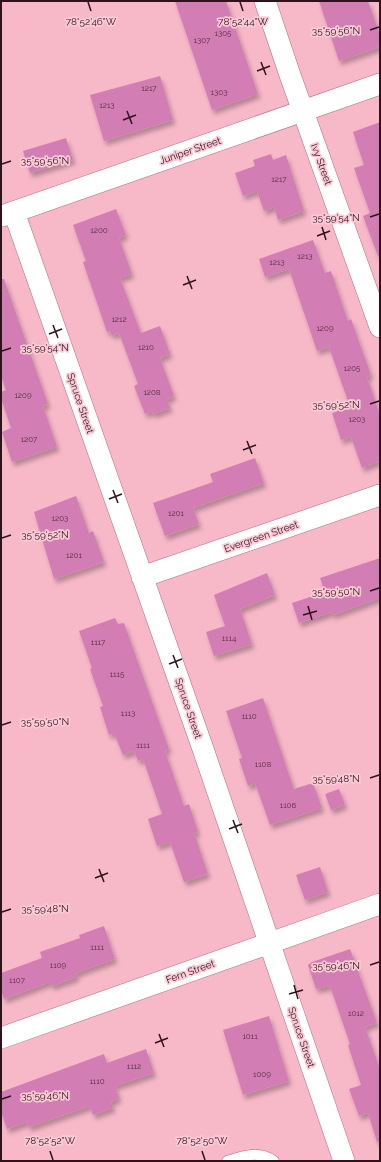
<svg xmlns="http://www.w3.org/2000/svg" width="381" height="1162" font-family="Raleway,sans-serif">
	<style>
		.building { fill: #d27db3; filter: url(#shadow) }
		.lines { fill: none; stroke-linecap: round; stroke-linejoin: round }
		.service-casing { stroke: #b36c80; stroke-width: 11 }
		.minor-casing { stroke: #b36c80; stroke-width: 22 }
		.service { stroke: #fff; stroke-width: 10 }
		.minor { stroke: #fff; stroke-width: 21 }
		.ticks { fill: none; stroke: #2f131c; stroke-width: 1.5 }
		.labels { text-anchor: middle; stroke-width: 3.5; stroke-linejoin: round; paint-order: stroke }
		.number-label { font-size: 8px; fill: #582e42 }
		.street-label { font-size: 10px; fill: #2f131c; stroke: #facad6 }
		.ticks-label { font-size: 10px; text-anchor: middle; fill: #2f131c; stroke: #facad6; stroke-width: 3.5; stroke-linejoin: round; paint-order: stroke }
	</style>
	<defs>
		<filter id="shadow"><feDropShadow dx="2.5" dy="4.5" stdDeviation="2" flood-color="#0004"/></filter>
	</defs>
	<rect width="100%" height="100%" fill="#f7b8c8"/>
	<path class="building" d="M175,1H226L258,94L212,110Z
		M319,1H368L380,35V47L339,61Z
		M160,76L173,120L104,141L90,95Z
		M380,122V256H378L363,216L370,213L354,168L364,165L353,132Z
		M66,138L73,160L30,173L23,151Z
		M271,154L273,160L286,155L304,211L278,220L274,207L264,211L257,191L243,196L235,173L255,166L253,160Z
		M116,209L126,235L119,238L132,274L120,278L141,333L160,326L170,354L160,358L174,396L167,399L170,408L153,414L152,411L145,414L134,386L138,384L119,333L112,335L110,331L107,332L83,262L86,261L73,225Z
		M313,240L325,273L331,271L348,321L351,319L371,375L367,377L380,415V461L362,468L351,437L341,440L332,413L338,411L337,408L349,404L329,347L317,351L289,269L265,277L259,259Z
		M1,279H4L48,404L43,406L57,447L12,462L2,432L11,428L1,398V392L6,390L1,375Z
		M255,458L264,483L193,508L199,524L165,536L153,503L213,482L210,474Z
		M76,496L89,533L93,531L104,562L54,579L34,512Z
		M380,558V598L333,615L332,612L299,623L292,603L325,592L320,578Z
		M267,573L275,595L240,609L252,644L214,656L206,632L225,626L214,595Z
		M115,618L118,624L124,623L169,749L165,751L184,806L189,804L198,832L194,833L208,874L184,882L170,842L157,846L148,819L162,814L143,759L138,761L134,751L123,755L114,733L109,735L100,707L103,706L90,669L92,668L79,631Z
		M263,698L294,789L313,783L322,808L270,825L255,783L248,786L239,759L242,758L226,711Z
		M339,789L345,805L331,810L325,794Z
		M320,867L328,892L305,900L296,875Z
		M104,926L115,959L76,973L77,977L52,986L50,982L4,999L1,990V973L42,958L40,952L80,938L79,935Z
		M350,949L377,1023L365,1027L380,1069V1141L377,1142L368,1113L359,1116L349,1089L361,1085L348,1045L350,1044L330,986L316,989L308,965L312,962Z
		M269,1016L289,1081L243,1095L223,1030Z
		M146,1049L154,1073L115,1086L119,1098L111,1102L113,1108L93,1115L90,1106L29,1127L27,1122L7,1129L1,1111V1092L104,1054L107,1063Z"/>
	<g class="lines">
		<g class="service-casing">
			<path id="service" d="M227,1161C242,1156 259,1150 274,1161"/>
		</g>
		<g class="minor-casing">
			<path id="minor" d="M265,1L290,75L380,327
				M14,212L203,749L344,1161
				M2,216L380,84
				M142,577L380,495
				M1,1038L380,904"/>
		</g>
		<use href="#service" class="service"/>
		<use href="#minor" class="minor"/>
	</g>
	<path class="ticks" d="M88,2L91,11M240,2L243,11M370,30L379,27M261,62L266,75M257,71L270,66M127,111L132,124M123,120L136,115M2,164L11,161M370,217L379,214M322,227L326,240M317,236L330,231M187,276L192,289M183,285L196,280M53,325L58,338M49,334L62,329M2,351L11,348M370,404L379,401M247,441L252,454M243,450L256,445M113,490L118,503M109,499L122,494M2,538L11,535M370,591L379,588M308,606L312,620M303,615L317,611M173,655L178,668M169,664L182,659M2,725L11,722M370,778L379,775M233,820L238,833M229,829L242,824M99,869L104,882M95,878L108,873M2,912L11,909M370,965L379,962M294,985L298,999M289,994L303,990M159,1034L164,1047M155,1043L168,1038M2,1099L11,1096M50,1151L53,1160M202,1151L205,1160"/>
	<g class="labels">
		<g class="number-label">
			<text x="223" y="36">1305</text>
			<text x="202" y="43">1307</text>
			<text x="149" y="91">1217</text>
			<text x="219" y="95">1303</text>
			<text x="107" y="108">1213</text>
			<text x="279" y="182">1217</text>
			<text x="99" y="233">1200</text>
			<text x="305" y="259">1213</text>
			<text x="277" y="265">1213</text>
			<text x="119" y="322">1212</text>
			<text x="325" y="331">1209</text>
			<text x="146" y="350">1210</text>
			<text x="352" y="371">1205</text>
			<text x="152" y="395">1208</text>
			<text x="23" y="398">1209</text>
			<text x="357" y="422">1203</text>
			<text x="29" y="442">1207</text>
			<text x="176" y="516">1201</text>
			<text x="60" y="521">1203</text>
			<text x="74" y="558">1201</text>
			<text x="229" y="641">1114</text>
			<text x="98" y="645">1117</text>
			<text x="117" y="677">1115</text>
			<text x="128" y="716">1113</text>
			<text x="249" y="719">1110</text>
			<text x="143" y="748">1111</text>
			<text x="263" y="767">1108</text>
			<text x="288" y="808">1106</text>
			<text x="97" y="950">1111</text>
			<text x="58" y="968">1109</text>
			<text x="17" y="983">1107</text>
			<text x="356" y="1016">1012</text>
			<text x="250" y="1039">1011</text>
			<text x="134" y="1069">1112</text>
			<text x="262" y="1077">1009</text>
			<text x="97" y="1084">1110</text>
		</g>
		<g class="street-label">
			<text transform="translate(190 150) rotate(-19)" y="4">Juniper Street</text>
			<text transform="translate(322 164) rotate(70)" y="4">Ivy Street</text>
			<text transform="translate(81 403) rotate(71)" y="4">Spruce Street</text>
			<text transform="translate(261 536) rotate(-19)" y="4">Evergreen Street</text>
			<text transform="translate(189 708) rotate(71)" y="4">Spruce Street</text>
			<text transform="translate(190 971) rotate(-20)" y="4">Fern Street</text>
			<text transform="translate(302 1037) rotate(71)" y="4">Spruce Street</text>
		</g>
	</g>
	<g class="ticks-label">
		<text x="243" y="25">78°52'44"W</text>
		<text x="91" y="25">78°52'46"W</text>
		<text x="336" y="34">35°59'56"N</text>
		<text x="45" y="164">35°59'56"N</text>
		<text x="336" y="221">35°59'54"N</text>
		<text x="45" y="351">35°59'54"N</text>
		<text x="336" y="408">35°59'52"N</text>
		<text x="45" y="538">35°59'52"N</text>
		<text x="336" y="595">35°59'50"N</text>
		<text x="45" y="725">35°59'50"N</text>
		<text x="336" y="782">35°59'48"N</text>
		<text x="45" y="912">35°59'48"N</text>
		<text x="336" y="969">35°59'46"N</text>
		<text x="45" y="1099">35°59'46"N</text>
		<text x="50" y="1144">78°52'52"W</text>
		<text x="202" y="1144">78°52'50"W</text>
	</g>
	<rect width="381" height="1162" fill="none" stroke="#2f131c" stroke-width="4"/>
</svg>
